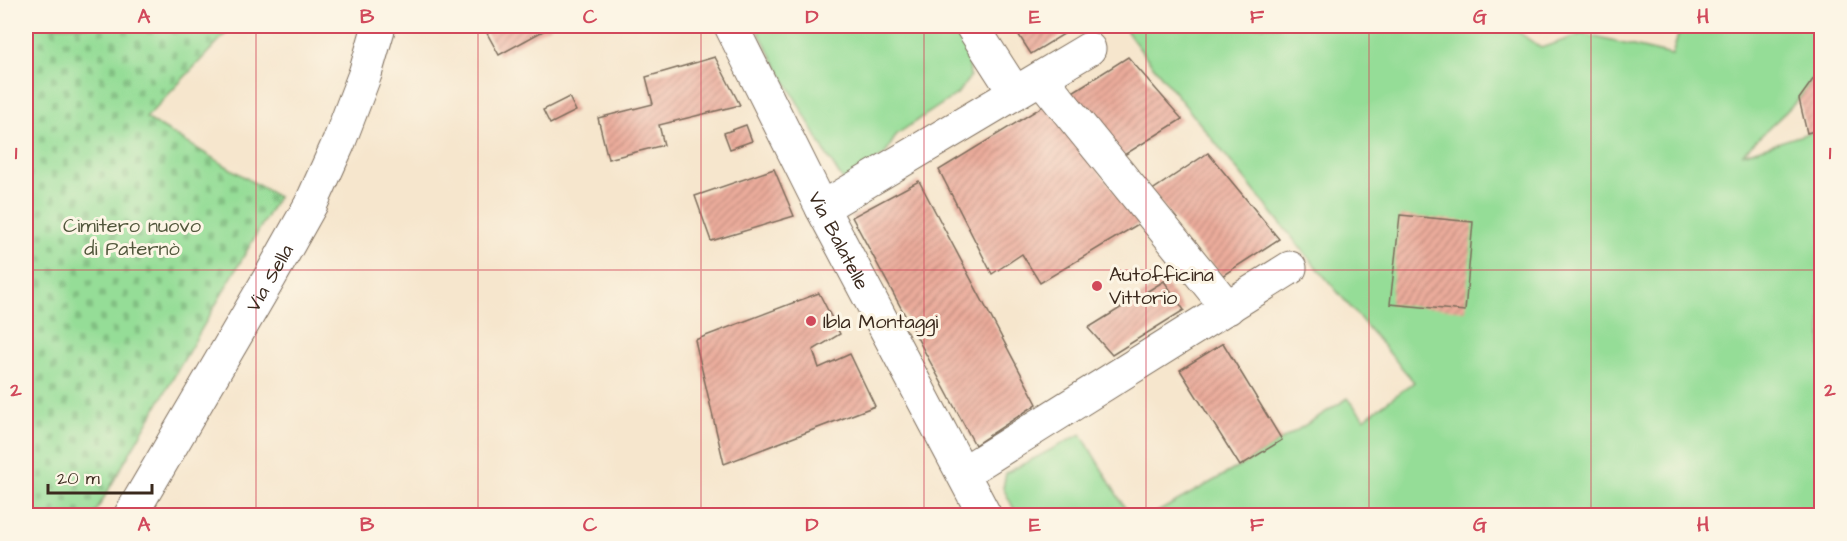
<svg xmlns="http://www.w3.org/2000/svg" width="1847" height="541" font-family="'Architects Daughter',sans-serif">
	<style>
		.grass { fill: #95dd97; stroke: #68845a; stroke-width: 1.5 }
		.cemetery { fill: url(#cemetery-stones); stroke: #68845a; stroke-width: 1.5 }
		.building { fill: url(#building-hatch) }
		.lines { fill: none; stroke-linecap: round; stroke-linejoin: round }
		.minor-casing { stroke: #7c6c5b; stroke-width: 35 }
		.minor { stroke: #fff; stroke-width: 33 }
		.grid { fill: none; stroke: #d1495b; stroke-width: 1.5; stroke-opacity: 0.55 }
		.poi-dot { fill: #d1495b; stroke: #fcf5e5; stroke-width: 2 }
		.labels { text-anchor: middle; stroke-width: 6; stroke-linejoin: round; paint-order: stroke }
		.park-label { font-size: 20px; fill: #52573c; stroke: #fcf5e5 }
		.street-label { font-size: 20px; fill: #3b2a1e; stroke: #fcf5e5 }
		.poi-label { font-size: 20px; fill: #3b2a1e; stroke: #fcf5e5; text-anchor: start }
		.neatline { fill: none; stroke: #d1495b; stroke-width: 2 }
		.grid-label { font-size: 20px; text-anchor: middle; font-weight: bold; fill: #d1495b }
	</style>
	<defs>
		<pattern id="cemetery-stones" width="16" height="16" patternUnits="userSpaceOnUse" patternTransform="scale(1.5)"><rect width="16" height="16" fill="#95dd97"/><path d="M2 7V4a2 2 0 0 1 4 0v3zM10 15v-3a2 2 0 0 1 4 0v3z" fill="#81be82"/></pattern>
		<pattern id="building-hatch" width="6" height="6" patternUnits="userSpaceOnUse" patternTransform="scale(1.5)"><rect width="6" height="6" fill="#ebac9b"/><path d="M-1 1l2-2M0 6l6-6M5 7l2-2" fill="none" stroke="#c08c7e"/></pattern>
	</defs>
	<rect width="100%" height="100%" fill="#fcf5e5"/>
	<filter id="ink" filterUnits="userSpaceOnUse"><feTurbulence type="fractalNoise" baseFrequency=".0167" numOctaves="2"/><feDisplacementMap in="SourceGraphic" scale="12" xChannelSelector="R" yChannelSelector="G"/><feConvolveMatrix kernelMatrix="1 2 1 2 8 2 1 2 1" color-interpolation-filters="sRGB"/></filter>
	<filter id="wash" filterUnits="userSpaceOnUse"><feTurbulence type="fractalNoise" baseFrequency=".008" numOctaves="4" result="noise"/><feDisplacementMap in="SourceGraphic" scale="24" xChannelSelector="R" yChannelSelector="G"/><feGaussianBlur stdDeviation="1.35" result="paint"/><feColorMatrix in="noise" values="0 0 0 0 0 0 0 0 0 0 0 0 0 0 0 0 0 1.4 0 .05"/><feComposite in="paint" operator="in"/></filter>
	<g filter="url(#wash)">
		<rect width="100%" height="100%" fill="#f6e6cd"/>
		<path class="grass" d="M755,26H958L968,47L970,77L957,94L897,134L885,154L844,182L825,152Z
			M1123,26H1510L1541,48L1582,34L1672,55L1681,26H1821V67L1799,99L1742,154L1821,129V515H1152L1240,466L1348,398L1364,419L1414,382L1307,256L1142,52Z
			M1081,434L1129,515H1017L1003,488L1006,473Z"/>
		<path class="cemetery" d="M26,26H233L146,118L278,197L94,515H26Z"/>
		<g id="blocks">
			<path class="building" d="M483,26H552L499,55Z
				M1013,26H1077L1031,54Z
				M715,57L740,105L659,125L664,145L608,159L598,118L653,104L646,77Z
				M1128,57L1182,119L1121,157L1068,95Z
				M1814,78L1822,85V129L1807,133L1799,99Z
				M569,97L576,111L550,124L543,110Z
				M1045,105L1140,223L1040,283L1022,254L992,274L939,170Z
				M746,125L752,141L730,149L724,133Z
				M1208,153L1279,239L1222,276L1151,191Z
				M774,169L794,216L711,241L695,196Z
				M919,181L1037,404L975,445L852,217Z
				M1400,215L1473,222L1465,311L1390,304Z
				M1164,281L1184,310L1112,355L1088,328Z
				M819,293L840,334L813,350L819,368L850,354L875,406L724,464L695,340Z
				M1223,343L1282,440L1240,466L1180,370Z"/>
		</g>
	</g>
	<g filter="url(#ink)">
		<use href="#blocks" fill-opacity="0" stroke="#7c6c5b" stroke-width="1.5"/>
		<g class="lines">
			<g class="minor-casing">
				<g id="minor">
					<path id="s1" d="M731,26L822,208L985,516"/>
					<path d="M972,26L1015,93"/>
					<path d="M1041,78L1228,308"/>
					<path d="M822,208L1089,49"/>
					<path d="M963,473L1290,268"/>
					<path id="s2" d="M130,516L270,277L311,204L339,142L365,74L379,26"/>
				</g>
			</g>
			<use href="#minor" class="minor"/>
		</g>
	</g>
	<path class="grid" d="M256,26V516M478,26V516M701,26V516M924,26V516M1146,26V516M1369,26V516M1591,26V516M26,270H1822"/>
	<g class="poi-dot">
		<circle cx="1097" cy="286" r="6"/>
		<circle cx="811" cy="321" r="6"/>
	</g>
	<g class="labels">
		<g class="park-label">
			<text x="132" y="232">Cimitero nuovo<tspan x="132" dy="23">di Paternò</tspan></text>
		</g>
		<g class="street-label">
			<text dy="7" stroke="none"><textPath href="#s1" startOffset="240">Via Balatelle</textPath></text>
			<text dy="7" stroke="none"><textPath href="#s2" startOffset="276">Via Sella</textPath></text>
		</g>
		<g class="poi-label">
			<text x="1109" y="281">Autofficina<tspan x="1109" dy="23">Vittorio</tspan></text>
			<text x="823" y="328">Ibla Montaggi</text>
		</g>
	</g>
	<rect width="1847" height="541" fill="none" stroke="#fcf5e5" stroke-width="66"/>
	<path d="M48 484v9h104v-9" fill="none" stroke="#3b2a1e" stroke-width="3"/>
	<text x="57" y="484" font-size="18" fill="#3b2a1e" stroke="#fcf5e5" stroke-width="4.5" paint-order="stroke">20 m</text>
	<rect x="33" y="33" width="1781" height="475" class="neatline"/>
	<g class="grid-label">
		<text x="144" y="23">A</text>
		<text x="367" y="23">B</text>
		<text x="590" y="23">C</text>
		<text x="812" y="23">D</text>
		<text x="1035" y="23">E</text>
		<text x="1257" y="23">F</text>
		<text x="1480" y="23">G</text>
		<text x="1703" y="23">H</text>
		<text x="16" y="159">1</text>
		<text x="1830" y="159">1</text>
		<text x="16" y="396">2</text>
		<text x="1830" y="396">2</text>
		<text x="144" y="531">A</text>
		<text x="367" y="531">B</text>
		<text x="590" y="531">C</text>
		<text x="812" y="531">D</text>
		<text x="1035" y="531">E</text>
		<text x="1257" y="531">F</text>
		<text x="1480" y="531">G</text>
		<text x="1703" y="531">H</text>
	</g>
</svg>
